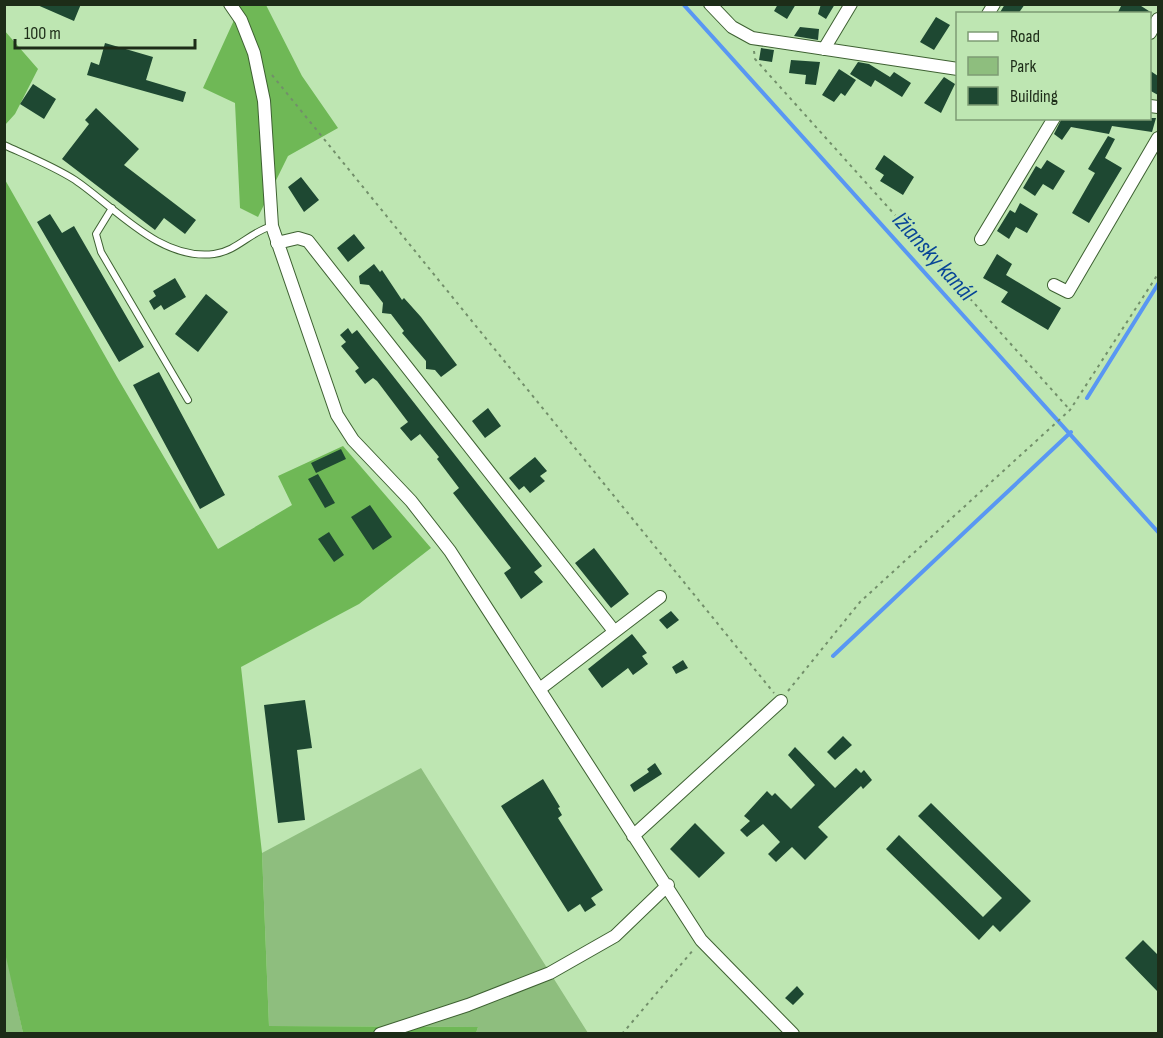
<svg xmlns="http://www.w3.org/2000/svg" width="1163" height="1038" font-family="'Sofia Sans Condensed',sans-serif">
	<style>
		.green { fill: #8ebe7e }
		.forest { fill: #6fb856 }
		.lines { fill: none; stroke-linecap: round; stroke-linejoin: round }
		.stream { stroke: #5997f3; stroke-width: 4 }
		.building { fill: #1e4832 }
		.service-casing { stroke: #3e6132; stroke-width: 8 }
		.minor-casing { stroke: #3e6132; stroke-width: 14 }
		.path { stroke: #728f6a; stroke-width: 2; stroke-dasharray: 3 4.5; stroke-linecap: butt }
		.service { stroke: #fff; stroke-width: 6 }
		.minor { stroke: #fff; stroke-width: 12 }
		.labels { text-anchor: middle; stroke-width: 6; stroke-linejoin: round; paint-order: stroke }
		.water-label { font-size: 24px; font-style: italic; fill: #084697; stroke: #bee6b2 }
	</style>
	<rect width="100%" height="100%" fill="#bee6b2"/>
	<path class="green" d="M421,768L588,1033H476L478,1027L269,1026L262,853Z
		M4,948H5L23,1033H5Z"/>
	<path class="forest" d="M238,5H266L302,76L338,128L288,156L258,217L240,208L235,103L203,88L240,7Z
		M4,30L38,69L15,114L5,125Z
		M4,178L117,377L218,549L292,505L278,476L343,446L431,548L359,604L241,667L262,853L269,1026L478,1027L476,1033H23L4,948Z"/>
	<g class="lines">
		<path class="stream" d="M683,4L1158,532
			M1087,398L1158,284
			M833,656L1071,432"/>
	</g>
	<path class="building" d="M35,4H81L74,21Z
		M778,4H796L787,19L774,11Z
		M821,4H835L826,19L818,14Z
		M1005,4H1025L1018,14H999Z
		M1122,4H1138L1152,13L1117,14Z
		M936,17L950,25L934,50L920,42Z
		M800,27L819,29L818,40L794,36Z
		M105,43L153,57L146,80L186,92L183,102L87,75L91,62L99,65Z
		M761,48L774,50L772,62L759,60Z
		M791,60L820,62L816,85L805,84L806,75L789,73Z
		M858,62L869,64L890,77L894,72L911,83L902,97L875,80L871,87L850,74Z
		M839,69L856,80L845,96L841,93L834,102L822,95Z
		M1149,70L1158,76V95L1149,90Z
		M944,77L955,84L941,113L924,103Z
		M33,84L56,99L44,119L20,104Z
		M96,108L139,149L124,165L196,220L185,234L164,218L155,230L62,159L89,124L85,120Z
		M1062,118H1156L1152,132L1112,126L1109,134L1071,127L1062,140L1054,134Z
		M1108,136L1115,139L1105,158L1122,168L1089,223L1072,213L1095,173L1088,169Z
		M884,155L914,177L903,195L880,181L884,175L875,169Z
		M1047,160L1065,171L1053,190L1043,184L1035,196L1023,188L1036,166L1041,169Z
		M301,177L319,200L304,212L288,187Z
		M1020,203L1038,214L1027,233L1016,227L1009,239L997,231L1010,210L1015,213Z
		M50,214L62,233L74,226L144,347L119,362L37,222Z
		M354,234L365,248L348,262L337,248Z
		M997,254L1012,264L1006,275L1061,308L1048,330L1001,302L1008,292L983,278Z
		M374,264L380,272L382,270L402,300L404,298L421,317L457,365L441,377L435,370L426,369V361L402,333L404,331L391,314L382,313L383,303L369,285L360,284L359,276Z
		M175,278L186,297L164,310L161,305L154,310L149,301L156,296L153,291Z
		M206,294L228,312L198,352L175,334Z
		M348,328L352,334L357,330L542,566L534,572L543,582L521,599L504,573L511,568L453,493L459,488L437,459L439,457L420,434L411,441L400,428L408,422L377,381L373,378L365,384L355,371L359,368L341,346L346,342L340,335Z
		M159,372L225,495L200,509L133,385Z
		M488,408L501,426L485,438L472,421Z
		M341,449L346,459L316,473L311,463Z
		M535,457L547,471L540,476L545,481L530,493L524,486L519,490L509,478Z
		M318,474L335,503L325,508L308,479Z
		M370,505L392,537L373,550L351,517Z
		M329,532L344,555L334,562L318,539Z
		M594,548L629,594L611,608L575,563Z
		M671,611L679,620L667,629L659,620Z
		M632,634L647,653L642,656L648,664L633,675L628,668L602,688L588,669Z
		M683,660L688,668L676,674L672,667Z
		M305,700L312,748L297,750L305,820L278,823L264,705Z
		M843,736L852,745L835,760L827,752Z
		M795,747L835,788L856,768L861,773L864,770L872,780L863,789L861,786L818,827L828,837L805,860L792,847L776,862L768,854L780,842L763,824L747,837L740,830L750,821L744,816L767,791L772,796L775,793L791,809L815,785L788,755Z
		M655,763L662,774L634,792L630,785L649,772L647,769Z
		M543,779L560,807L558,808L562,815L558,818L603,890L591,898L596,905L585,912L580,904L568,912L501,806Z
		M931,803L1031,901L1000,932L993,925L979,940L886,849L899,835L983,917L1002,898L918,816Z
		M695,823L725,853L699,878L670,849Z
		M1143,940L1158,955V992L1125,958Z
		M797,986L804,994L793,1005L785,998Z"/>
	<g class="lines">
		<g class="service-casing">
			<path id="service" d="M4,145C28,156 53,166 75,180C116,208 160,261 214,254C237,251 250,232 272,226
				M112,208L96,234L101,252L188,400"/>
		</g>
		<g class="minor-casing">
			<path id="minor" d="M230,4L241,20L254,53L264,101L272,226L337,415L353,440L411,501L450,551L701,940L793,1034
				M710,4L732,27L752,38L958,69
				M988,14L994,4
				M1150,33L1158,19
				M824,49L851,4
				M1150,106L1158,107
				M981,239L1054,118
				M277,243L298,238L308,241L614,631
				M1054,285L1068,292L1158,138
				M541,688L660,597
				M633,836L781,701
				M380,1034L468,1005L550,973L615,936L668,885"/>
		</g>
		<path class="path" d="M754,51L755,59L1070,410
			M272,75L774,693
			M788,691L860,602L1070,410L1158,274
			M622,1034L694,949"/>
		<use href="#service" class="service"/>
		<use href="#minor" class="minor"/>
	</g>
	<g class="labels">
		<g class="water-label">
			<text transform="translate(934 256) rotate(48)" y="8">Ižiansky kanál</text>
		</g>
	</g>
	<rect width="1163" height="1038" fill="none" stroke="#1d2c18" stroke-width="12"/>
	<rect x="956" y="12" width="195" height="108" fill="#bee6b2" stroke="#7e9c74" stroke-width="1.5"/>
	<rect x="968" y="32" width="30" height="9" fill="#ffffff" stroke="#7e9c74" stroke-width="1.5"/>
	<text x="1010" y="42" font-size="18" fill="#1d2c18">Road</text>
	<rect x="968" y="57" width="30" height="18" fill="#8ebe7e" stroke="#7e9c74" stroke-width="1.5"/>
	<text x="1010" y="72" font-size="18" fill="#1d2c18">Park</text>
	<rect x="968" y="87" width="30" height="18" fill="#1e4832" stroke="#7e9c74" stroke-width="1.5"/>
	<text x="1010" y="102" font-size="18" fill="#1d2c18">Building</text>
	<path d="M15 39v9h180v-9" fill="none" stroke="#1d2c18" stroke-width="3"/>
	<text x="24" y="39" font-size="18" fill="#1d2c18" stroke="#bee6b2" stroke-width="4.5" paint-order="stroke">100 m</text>
</svg>
